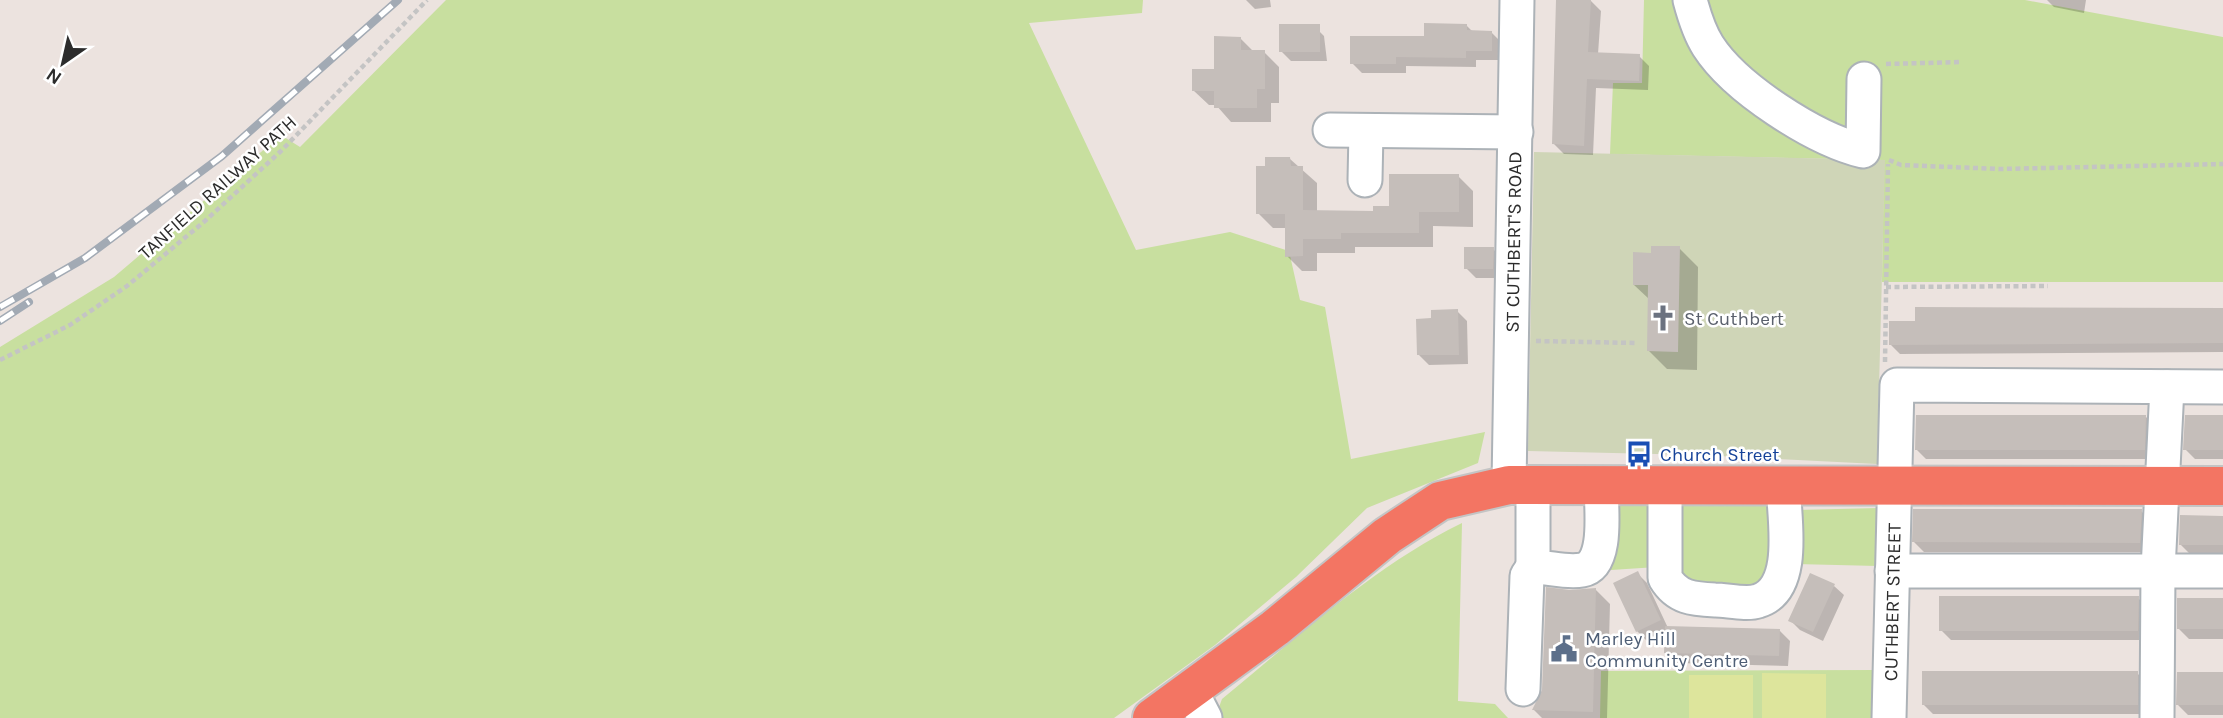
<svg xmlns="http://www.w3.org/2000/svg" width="2223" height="718" font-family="Karla,sans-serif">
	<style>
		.green { fill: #c8df9f }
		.cemetery { fill: #cfd5b7 }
		.pitch { fill: #dde59c }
		.shadow { fill: #0003 }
		.building { fill: #c5beba }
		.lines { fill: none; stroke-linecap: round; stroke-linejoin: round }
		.minor-casing { stroke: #acb2b7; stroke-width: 37 }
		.highway-casing { stroke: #c4c4c4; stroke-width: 42 }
		.path { stroke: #c4c4c4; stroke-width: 4.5; stroke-dasharray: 5 3.5; stroke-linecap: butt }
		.minor { stroke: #fff; stroke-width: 33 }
		.highway { stroke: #f37563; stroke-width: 38 }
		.rail-casing { stroke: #a2aab4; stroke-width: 8 }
		.rail { stroke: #fff; stroke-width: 5; stroke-dasharray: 16; stroke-linecap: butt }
		.labels { text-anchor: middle; stroke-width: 5; stroke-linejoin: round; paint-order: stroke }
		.street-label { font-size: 19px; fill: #2c2c2c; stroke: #fff }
		.worship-label { font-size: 19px; fill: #5b616d; stroke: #fff; text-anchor: start }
		.transit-label { font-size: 19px; fill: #164399; stroke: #fff; text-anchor: start }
		.service-label { font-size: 19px; fill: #4e5e75; stroke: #fff; text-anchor: start }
	</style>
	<rect width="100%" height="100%" fill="#ece3df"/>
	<path class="green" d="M446,0H1143L1142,13L1029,23L1136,250L1230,232L1289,251L1300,300L1325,307L1351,459L1485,432L1478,463L1367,508L1296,577L1215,645L1114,718H0V347L114,277L281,135L300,147Z
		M1644,0H2025L2223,37V282H1882L1884,160L1610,154L1613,83H1642Z
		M1656,501L1657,567L1611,570L1610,502Z
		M1679,505L1772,506L1768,576L1763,586L1705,591L1676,575Z
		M1879,508L1878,566L1795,564L1796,510Z
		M1462,523L1458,701L1495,704L1508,718H1215L1222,699C1299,636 1374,566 1462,523Z
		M1880,670V718H1600L1601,671Z"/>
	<path class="cemetery" d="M1534,152L1885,160L1877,464L1698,455L1528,451Z"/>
	<path class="pitch" d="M1762,673L1826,674V718H1762Z
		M1689,675H1753V718H1689Z"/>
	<path class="shadow" d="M1246,0H1270L1271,7L1255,9Z
		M1558,0L1591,1L1601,11L1598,54L1639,56L1649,66L1648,90L1596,88L1593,155L1564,154L1554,144Z
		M2047,0H2086L2084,13L2054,7Z
		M1466,25L1473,32H1491L1501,42V60H1476V67L1406,66V73H1362L1352,63Z
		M1314,26L1324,36L1327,61H1291L1281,51Z
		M1240,38L1254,52H1264L1279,67V103H1271V122H1231L1216,105H1209L1194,91L1216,71Z
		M1290,159L1317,183V212H1375L1458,176L1473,191V227L1433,226V247H1355V253H1317V271H1302L1287,256V228H1273L1258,213L1267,167Z
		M1679,248L1698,267L1697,370L1667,369L1648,350L1649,299L1634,285L1652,255Z
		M1493,249L1503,259V278H1476L1466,268Z
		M2223,310V352L1900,354L1891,345Z
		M1457,311L1467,321L1468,364L1429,365L1419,355L1433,320Z
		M2223,416V459H2195L2185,449Z
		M2146,417L2156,427L2154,459H1926L1916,449Z
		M2141,511L2151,521L2149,552H1924L1914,542Z
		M2223,517V554H2190L2180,544Z
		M1637,573L1647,583L1668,628L1780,631L1790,641L1788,666L1676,663L1666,653L1667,632L1647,641L1637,631Z
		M1834,586L1844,595L1823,641L1800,630L1790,620Z
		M1595,589L1610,604L1607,718H1542L1534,710L1544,690L1570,592Z
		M2138,598L2148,608V640H1951L1941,630Z
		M2223,600V639H2189L2179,629Z
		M2137,673L2147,683V714H1933L1923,704Z
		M2223,674V715H2188L2178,705Z"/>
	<path class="building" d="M1556,0H1591L1588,52L1640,54L1639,81L1587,79L1584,146L1552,144Z
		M1424,23L1467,24V30L1492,31V51H1466V58L1396,57V64H1350V36H1424Z
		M1279,24H1320V52H1279Z
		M1214,36L1241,37V50H1265V89H1257V108H1214V91H1192V69H1214Z
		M1265,157H1290L1291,166H1303V210L1373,211V206H1389V174H1459V212H1419V233H1341V239H1303V256L1285,257V214H1256V166H1265Z
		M1651,246H1680L1678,352L1647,351L1648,285H1633V252L1651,253Z
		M1464,247H1494L1493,269H1464Z
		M1915,307L2223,308V343L1889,345V321H1915Z
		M1458,309L1459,355H1417L1416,319L1431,318V310Z
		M1916,415H2146L2145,450H1915Z
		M2185,415H2223V450H2183Z
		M1913,509H2142L2140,543L1912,542Z
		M2180,515L2223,516V545H2179Z
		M1638,571L1661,620L1636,632L1613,583Z
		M1810,573L1835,584L1813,632L1788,621Z
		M1546,587L1570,590L1596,588L1593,712L1532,710L1542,690Z
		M1939,596H2139L2138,631H1939Z
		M2177,598H2223V629H2177Z
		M1665,626L1780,629L1779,656L1664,653Z
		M1922,671H2138V705H1922Z
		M2177,672H2223V705H2176Z"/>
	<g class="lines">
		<g class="minor-casing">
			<g id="minor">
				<path d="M1690,0C1694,15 1699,32 1708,46C1735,88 1814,139 1863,151L1864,79"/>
				<path d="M1330,130L1516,132"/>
				<path d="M1365,180L1366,131"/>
				<path id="s1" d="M1509,485L1517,0"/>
				<path d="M1533,485V567C1549,567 1566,573 1582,570C1609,565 1601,507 1601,485"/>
				<path d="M1665,485V578C1677,598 1693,599 1715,600C1727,600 1746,605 1758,601C1798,589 1784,517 1783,484"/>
				<path d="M1892,571H2223"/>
				<path d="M1523,689L1527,576L1533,567"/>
				<path d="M1191,691L1205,718"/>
				<path id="s2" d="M1889,718L1897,385L2223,387"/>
				<path d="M2157,718L2158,570L2167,387"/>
			</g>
		</g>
		<g class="highway-casing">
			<path id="highway" d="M1152,718L1275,628L1387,536L1440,501L1509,485L2223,486"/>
		</g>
		<path class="path" d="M1886,64L1962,62
			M1889,160L1901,165L2001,169L2223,164
			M1886,287L2048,286
			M1536,341L1636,343
			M0,360L70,325L127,286L205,221L281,151L427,0
			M1885,362L1888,164"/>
		<use href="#minor" class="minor"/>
		<use href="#highway" class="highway"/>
		<g class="rail-casing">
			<path id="rail" d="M0,307L85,258L222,156L398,0
				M0,321L29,302"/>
		</g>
		<use href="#rail" class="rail"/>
	</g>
	<defs>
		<g id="church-bare" transform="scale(2.1)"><path d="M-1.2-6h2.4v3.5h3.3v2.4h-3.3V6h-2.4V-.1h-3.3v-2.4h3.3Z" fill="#6b7280" stroke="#fff" stroke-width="2.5" paint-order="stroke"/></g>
		<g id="bus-bare" transform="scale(2.1)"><path d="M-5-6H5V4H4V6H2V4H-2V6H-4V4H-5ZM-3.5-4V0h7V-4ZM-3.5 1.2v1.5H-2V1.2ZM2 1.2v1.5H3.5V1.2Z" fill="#1a4fb4" stroke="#fff" stroke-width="2.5" paint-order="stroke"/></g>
		<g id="civic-bare" transform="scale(2.1)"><path d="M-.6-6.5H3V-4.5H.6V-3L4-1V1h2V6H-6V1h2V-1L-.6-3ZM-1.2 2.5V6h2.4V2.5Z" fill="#5c6f8a" stroke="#fff" stroke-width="2.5" paint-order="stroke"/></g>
	</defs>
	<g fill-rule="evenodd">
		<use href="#church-bare" x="1663" y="318"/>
		<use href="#bus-bare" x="1639" y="454"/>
		<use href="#civic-bare" x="1564" y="649"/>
	</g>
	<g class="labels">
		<g class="street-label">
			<text transform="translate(217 187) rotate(-42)" y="7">TANFIELD RAILWAY PATH</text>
			<text dy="7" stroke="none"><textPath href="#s1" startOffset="243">ST CUTHBERT'S ROAD</textPath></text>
			<text dy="7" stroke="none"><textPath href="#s2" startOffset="116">CUTHBERT STREET</textPath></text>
		</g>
		<g class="worship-label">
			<text x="1684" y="325">St Cuthbert</text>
		</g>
		<g class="transit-label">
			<text x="1660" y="461">Church Street</text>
		</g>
		<g class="service-label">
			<text x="1585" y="645">Marley Hill<tspan x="1585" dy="22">Community Centre</tspan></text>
		</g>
	</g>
	<g transform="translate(63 63) rotate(214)" stroke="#ffffff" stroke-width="5" paint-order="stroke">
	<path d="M0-5L12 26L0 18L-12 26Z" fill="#2c2c2c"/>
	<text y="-10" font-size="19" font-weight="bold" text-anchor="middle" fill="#2c2c2c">N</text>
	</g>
</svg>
